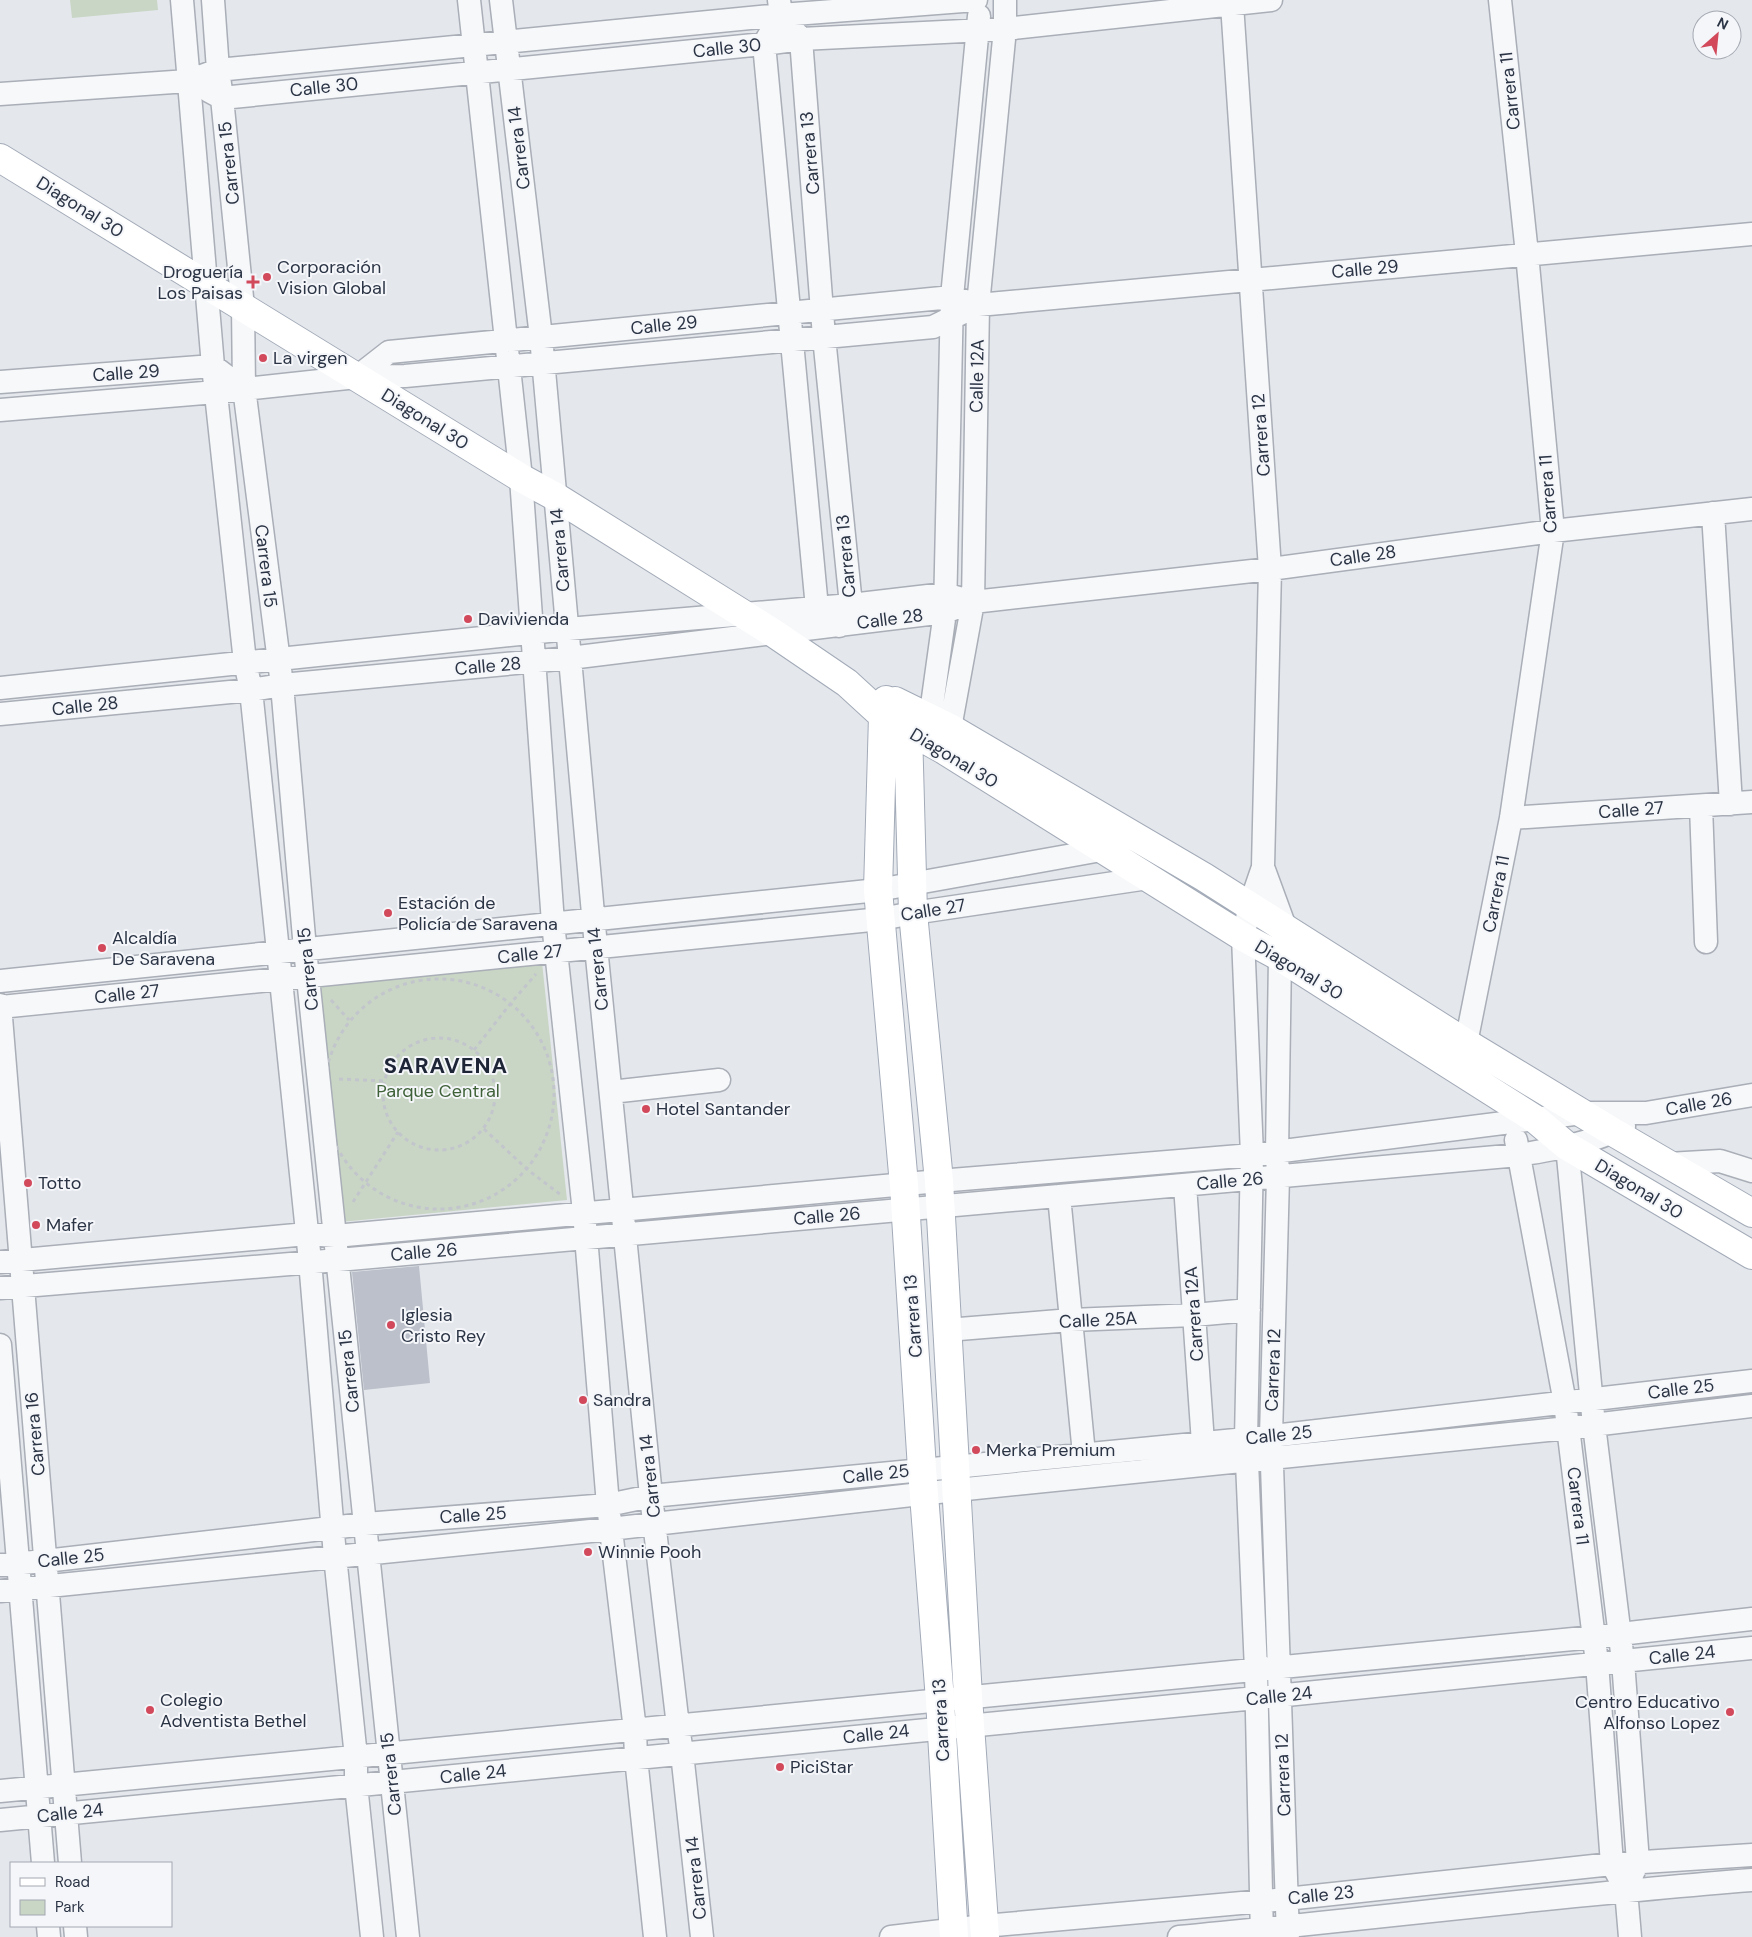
<svg xmlns="http://www.w3.org/2000/svg" width="1752" height="1937" font-family="'DM Sans',sans-serif">
	<style>
		.green { fill: #c9d6c5 }
		.building { fill: #bbc0ca }
		.lines { fill: none; stroke-linecap: round; stroke-linejoin: round }
		.minor-casing { stroke: #a9aeb7; stroke-width: 25 }
		.major-casing { stroke: #a3abb8; stroke-width: 30 }
		.path { stroke: #c2c5cb; stroke-width: 3; stroke-dasharray: 4 4; stroke-linecap: butt }
		.minor { stroke: #f7f8fa; stroke-width: 22 }
		.major { stroke: #fff; stroke-width: 28 }
		.poi-dot { fill: #d1495b; stroke: #f4f6f9; stroke-width: 2 }
		.labels { text-anchor: middle; stroke-width: 4; stroke-linejoin: round; paint-order: stroke }
		.street-label { font-size: 18px; fill: #2b3445; stroke: #f4f6f9 }
		.poi-label { font-size: 18px; fill: #2b3445; stroke: #f4f6f9; text-anchor: start }
		.park-label { font-size: 18px; fill: #3f6138; stroke: #f4f6f9 }
		.district-label { font-size: 22px; font-weight: bold; letter-spacing: 1px; fill: #1d2536; stroke: #f4f6f9 }
	</style>
	<rect width="100%" height="100%" fill="#e4e7ec"/>
	<path class="green" d="M70,0H157L158,10L72,18Z
		M542,962L567,1200L341,1222L316,984Z"/>
	<path class="building" d="M419,1266L430,1383L364,1390L352,1272Z"/>
	<g class="lines">
		<g class="minor-casing">
			<path id="minor" d="M182,0L213,366L245,662L251,690L310,1261L335,1556L356,1757V1785L372,1937
				M213,0L218,70L222,98L243,307L244,388L282,685L305,949L408,1937
				M469,0L521,478L553,923L584,1212L608,1505L635,1730L636,1758L655,1937
				M501,0L541,337L596,947L651,1496L678,1726L682,1753L702,1937
				M779,0L781,15L801,39L824,337L851,605L839,626L817,608L764,44L781,15
				M1229,0L1232,4L1270,569L1263,867L1250,905L1243,937L1252,1155L1246,1439L1256,1670L1262,1937
				M209,91L222,98L764,44L801,39L1005,29L1271,0
				M0,94L188,81L218,70L781,15L976,0
				M357,377L389,352L952,297L965,301
				M0,382L213,366L225,375
				M0,410L216,392L357,377L405,376L933,327L978,305L1752,234
				M1713,513L1731,804
				M0,688L568,629L851,605L945,594L973,602
				M0,714L251,690L282,685L570,658L945,612L973,602L1270,569L1553,531L1752,509
				M928,734L945,612L952,297L979,16
				M946,742L950,728L973,602L978,305L1005,29V0
				M1701,806L1706,942
				M1511,818L1752,802
				M1263,867L1285,927L1280,957L1277,1153L1278,1177L1271,1436L1288,1937
				M0,981L878,890L1101,850
				M0,1005L70,1863
				M0,1007L881,919L913,913L1148,878
				M1466,1043L1511,818L1553,531L1527,254L1500,0
				M611,1092L719,1080
				M1516,1140L1565,1403L1597,1663L1612,1864L1626,1890L1630,1937
				M1567,1146L1594,1425L1623,1661L1638,1862L1632,1875
				M1668,1164L1720,1161L1752,1171
				M1185,1185L1203,1443
				M1059,1196L1084,1454
				M0,1262L307,1234L335,1236L939,1181L1252,1155L1582,1113H1646L1752,1095
				M0,1288L338,1260L1519,1155C1554,1149 1592,1144 1624,1126
				M947,1330L1071,1320L1194,1315L1249,1310
				M0,1345L43,1863
				M0,1565L45,1561L365,1524L608,1505L651,1496L1246,1439L1752,1381
				M0,1591L610,1529L956,1490L1568,1428L1752,1406
				M0,1791L1594,1637L1752,1619
				M0,1820L1256,1698L1752,1648
				M48,1926L49,1937
				M75,1926L76,1937
				M891,1937L984,1926L1286,1899L1612,1864L1752,1855
				M1179,1937C1370,1919 1560,1895 1752,1880"/>
		</g>
		<g class="major-casing">
			<path id="major" d="M0,158L521,478L556,497L775,634L847,683L883,716L944,750L1243,937L1280,957L1535,1119L1567,1146L1752,1255
				M886,700L883,716L878,890L904,1185L922,1469L940,1700L954,1937
				M895,701L950,728L1204,877L1466,1043L1613,1132L1752,1213
				M909,716L908,730L913,913L939,1181L968,1697L985,1937"/>
		</g>
		<path class="path" d="M324 1094a115 115 0 1 1 230 0a115 115 0 1 1-230 0Z
			M331,1000L349,1020
			M383 1094a56 56 0 1 1 112 0a56 56 0 1 1-112 0Z
			M474,1050L511,1003L536,974
			M339,1079L384,1081
			M484,1129L528,1170L561,1195
			M353,1202L398,1132"/>
		<use href="#minor" class="minor"/>
		<use href="#major" class="major"/>
	</g>
	<g class="poi-dot">
		<circle cx="267" cy="277" r="5"/>
		<path d="M250.5 274.5h5v5h5v5h-5v5h-5v-5h-5v-5h5z"/>
		<circle cx="263" cy="358" r="5"/>
		<circle cx="468" cy="619" r="5"/>
		<circle cx="388" cy="913" r="5"/>
		<circle cx="102" cy="948" r="5"/>
		<circle cx="646" cy="1109" r="5"/>
		<circle cx="28" cy="1183" r="5"/>
		<circle cx="36" cy="1225" r="5"/>
		<circle cx="391" cy="1325" r="5"/>
		<circle cx="583" cy="1400" r="5"/>
		<circle cx="976" cy="1450" r="5"/>
		<circle cx="588" cy="1552" r="5"/>
		<circle cx="150" cy="1710" r="5"/>
		<circle cx="1730" cy="1712" r="5"/>
		<circle cx="780" cy="1767" r="5"/>
	</g>
	<g class="labels">
		<g class="street-label">
			<text transform="translate(727 48) rotate(-6)" y="6">Calle 30</text>
			<text transform="translate(324 87) rotate(-6)" y="6">Calle 30</text>
			<text transform="translate(1510 91) rotate(-96)" y="6">Carrera 11</text>
			<text transform="translate(519 148) rotate(-97)" y="6">Carrera 14</text>
			<text transform="translate(810 153) rotate(-95)" y="6">Carrera 13</text>
			<text transform="translate(229 163) rotate(-96)" y="6">Carrera 15</text>
			<text transform="translate(80 207) rotate(32)" y="6">Diagonal 30</text>
			<text transform="translate(1365 269) rotate(-5)" y="6">Calle 29</text>
			<text transform="translate(664 325) rotate(-6)" y="6">Calle 29</text>
			<text transform="translate(126 373) rotate(-4)" y="6">Calle 29</text>
			<text transform="translate(977 376) rotate(-89)" y="6">Calle 12A</text>
			<text transform="translate(425 419) rotate(32)" y="6">Diagonal 30</text>
			<text transform="translate(1261 435) rotate(-94)" y="6">Carrera 12</text>
			<text transform="translate(1548 494) rotate(-94)" y="6">Carrera 11</text>
			<text transform="translate(560 550) rotate(-95)" y="6">Carrera 14</text>
			<text transform="translate(846 556) rotate(-95)" y="6">Carrera 13</text>
			<text transform="translate(1363 556) rotate(-8)" y="6">Calle 28</text>
			<text transform="translate(266 566) rotate(83)" y="6">Carrera 15</text>
			<text transform="translate(890 619) rotate(-7)" y="6">Calle 28</text>
			<text transform="translate(488 666) rotate(-5)" y="6">Calle 28</text>
			<text transform="translate(85 706) rotate(-6)" y="6">Calle 28</text>
			<text transform="translate(954 758) rotate(31)" y="6">Diagonal 30</text>
			<text transform="translate(1631 810) rotate(-4)" y="6">Calle 27</text>
			<text transform="translate(1496 894) rotate(-79)" y="6">Carrera 11</text>
			<text transform="translate(933 910) rotate(-9)" y="6">Calle 27</text>
			<text transform="translate(530 954) rotate(-6)" y="6">Calle 27</text>
			<text transform="translate(308 969) rotate(-96)" y="6">Carrera 15</text>
			<text transform="translate(598 969) rotate(-96)" y="6">Carrera 14</text>
			<text transform="translate(1299 970) rotate(31)" y="6">Diagonal 30</text>
			<text transform="translate(127 994) rotate(-6)" y="6">Calle 27</text>
			<text transform="translate(1699 1104) rotate(-10)" y="6">Calle 26</text>
			<text transform="translate(1230 1181) rotate(-5)" y="6">Calle 26</text>
			<text transform="translate(1639 1189) rotate(31)" y="6">Diagonal 30</text>
			<text transform="translate(827 1216) rotate(-5)" y="6">Calle 26</text>
			<text transform="translate(424 1252) rotate(-5)" y="6">Calle 26</text>
			<text transform="translate(1194 1314) rotate(-94)" y="6">Carrera 12A</text>
			<text transform="translate(913 1316) rotate(-94)" y="6">Carrera 13</text>
			<text transform="translate(1098 1320) rotate(-3)" y="6">Calle 25A</text>
			<text transform="translate(1273 1370) rotate(-88)" y="6">Carrera 12</text>
			<text transform="translate(349 1371) rotate(-96)" y="6">Carrera 15</text>
			<text transform="translate(1681 1389) rotate(-7)" y="6">Calle 25</text>
			<text transform="translate(35 1434) rotate(-95)" y="6">Carrera 16</text>
			<text transform="translate(1279 1435) rotate(-6)" y="6">Calle 25</text>
			<text transform="translate(876 1474) rotate(-6)" y="6">Calle 25</text>
			<text transform="translate(650 1476) rotate(-96)" y="6">Carrera 14</text>
			<text transform="translate(1578 1506) rotate(83)" y="6">Carrera 11</text>
			<text transform="translate(473 1515) rotate(-4)" y="6">Calle 25</text>
			<text transform="translate(71 1558) rotate(-6)" y="6">Calle 25</text>
			<text transform="translate(1682 1655) rotate(-6)" y="6">Calle 24</text>
			<text transform="translate(1279 1696) rotate(-6)" y="6">Calle 24</text>
			<text transform="translate(941 1720) rotate(-93)" y="6">Carrera 13</text>
			<text transform="translate(876 1734) rotate(-6)" y="6">Calle 24</text>
			<text transform="translate(391 1774) rotate(-96)" y="6">Carrera 15</text>
			<text transform="translate(473 1774) rotate(-6)" y="6">Calle 24</text>
			<text transform="translate(1283 1775) rotate(-92)" y="6">Carrera 12</text>
			<text transform="translate(70 1813) rotate(-6)" y="6">Calle 24</text>
			<text transform="translate(696 1878) rotate(-96)" y="6">Carrera 14</text>
			<text transform="translate(1321 1895) rotate(-6)" y="6">Calle 23</text>
		</g>
		<g class="poi-label">
			<text x="277" y="273">Corporación<tspan x="277" dy="21">Vision Global</tspan></text>
			<text x="243" y="278" text-anchor="end">Droguería<tspan x="243" dy="21">Los Paisas</tspan></text>
			<text x="273" y="364">La virgen</text>
			<text x="478" y="625">Davivienda</text>
			<text x="398" y="909">Estación de<tspan x="398" dy="21">Policía de Saravena</tspan></text>
			<text x="112" y="944">Alcaldía<tspan x="112" dy="21">De Saravena</tspan></text>
			<text x="656" y="1115">Hotel Santander</text>
			<text x="38" y="1189">Totto</text>
			<text x="46" y="1231">Mafer</text>
			<text x="401" y="1321">Iglesia<tspan x="401" dy="21">Cristo Rey</tspan></text>
			<text x="593" y="1406">Sandra</text>
			<text x="986" y="1456">Merka Premium</text>
			<text x="598" y="1558">Winnie Pooh</text>
			<text x="160" y="1706">Colegio<tspan x="160" dy="21">Adventista Bethel</tspan></text>
			<text x="1720" y="1708" text-anchor="end">Centro Educativo<tspan x="1720" dy="21">Alfonso Lopez</tspan></text>
			<text x="790" y="1773">PiciStar</text>
		</g>
		<g class="park-label">
			<text x="438" y="1097">Parque Central</text>
		</g>
		<g class="district-label">
			<text x="446" y="1073">SARAVENA</text>
		</g>
	</g>
	<rect x="10" y="1862" width="162" height="65" fill="#f4f6f9" stroke="#a4a8b1"/>
	<rect x="20" y="1878" width="25" height="8" fill="#ffffff" stroke="#a4a8b1"/>
	<text x="55" y="1887" font-size="15" fill="#2b3445">Road</text>
	<rect x="20" y="1900" width="25" height="15" fill="#c9d6c5" stroke="#a4a8b1"/>
	<text x="55" y="1912" font-size="15" fill="#2b3445">Park</text>
	<g transform="translate(1717 35) rotate(27)"><circle r="24" fill="#f4f6f9" stroke="#a4a8b1"/>
	<path d="M0-4L9 19L0 12L-9 19Z" fill="#d1495b"/>
	<text y="-8" font-size="14" font-weight="bold" text-anchor="middle" fill="#2b3445">N</text>
	</g>
</svg>
